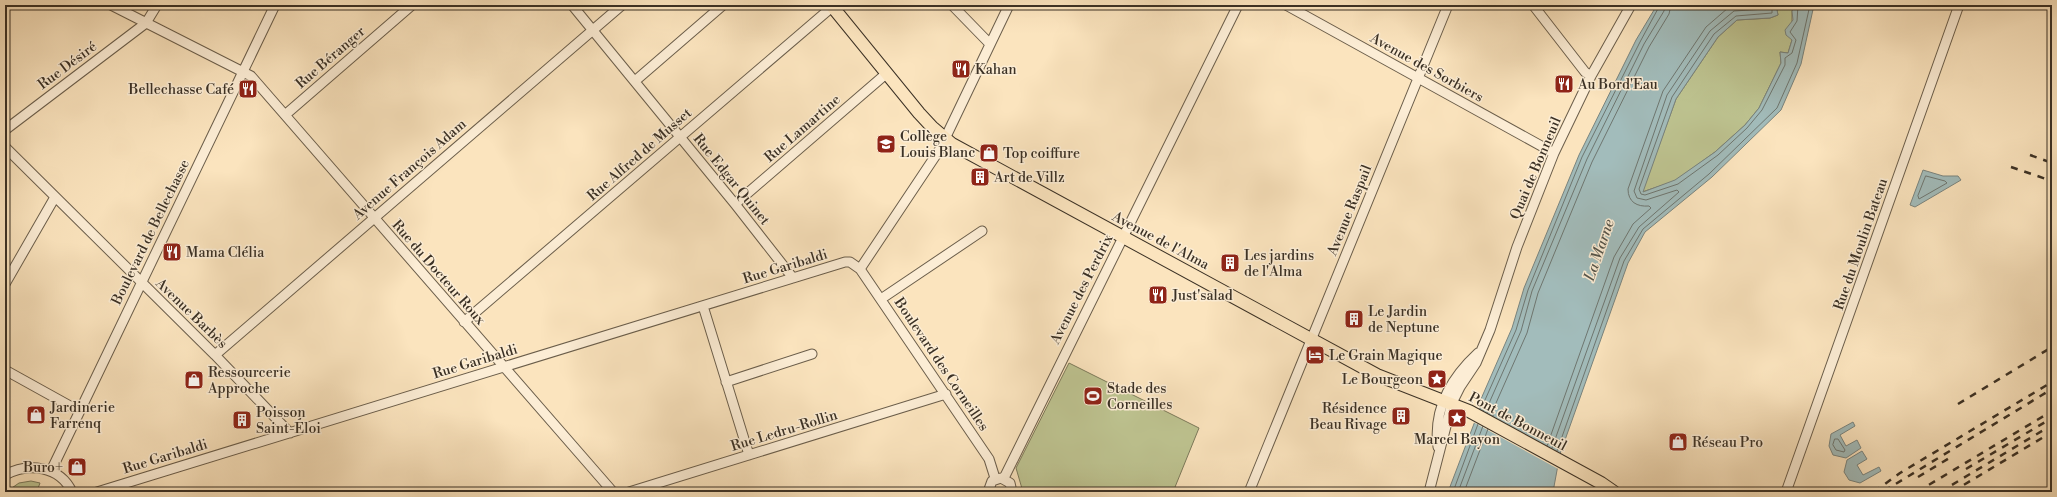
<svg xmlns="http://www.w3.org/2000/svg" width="2057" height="497" font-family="'Libre Bodoni',serif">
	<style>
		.green { fill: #bec491; stroke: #7c7a5b }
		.water { fill: #a2bcbb; stroke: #79847f }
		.pier { fill: #fbe4be }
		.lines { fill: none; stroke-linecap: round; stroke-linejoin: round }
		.shore { stroke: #6e7670; stroke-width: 1 }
		.minor-casing { stroke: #6b5e4b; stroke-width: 11 }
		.major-casing { stroke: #3b3125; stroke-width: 14 }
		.minor { stroke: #fcedd5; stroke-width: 9 }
		.major { stroke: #fbe4be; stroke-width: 12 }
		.rail { stroke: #3b3125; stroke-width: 2.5; stroke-dasharray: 7 7; stroke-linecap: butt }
		.labels { text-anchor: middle; stroke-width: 3; stroke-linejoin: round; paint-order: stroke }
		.street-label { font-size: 14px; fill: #3b3125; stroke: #fcedd5 }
		.poi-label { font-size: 14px; fill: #3b3125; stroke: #fcedd5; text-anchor: start }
		.water-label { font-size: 15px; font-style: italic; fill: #55544a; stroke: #fcedd5 }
	</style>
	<rect width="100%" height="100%" fill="#fbe4be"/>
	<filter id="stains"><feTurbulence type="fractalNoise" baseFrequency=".005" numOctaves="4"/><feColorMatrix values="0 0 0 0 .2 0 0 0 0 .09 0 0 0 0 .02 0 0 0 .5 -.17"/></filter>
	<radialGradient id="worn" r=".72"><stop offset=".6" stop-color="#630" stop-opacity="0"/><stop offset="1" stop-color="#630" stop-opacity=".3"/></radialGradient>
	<path class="green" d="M1776,5H1795L1792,11V40L1788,53L1780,52L1781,63L1759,108L1745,125L1715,152L1675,181L1642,192L1676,99L1718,37L1737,20L1770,18L1778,15Z
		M1069,363L1199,428L1173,492H1023L1016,468Z
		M31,481L40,483L37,491L6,492L19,483Z"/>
	<path class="water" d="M1657,5H1776L1778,15L1770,18L1737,20L1718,37L1676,99L1643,192L1675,180L1715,152L1745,125L1759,108L1781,63L1780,52L1788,53L1792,40L1786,35L1785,30L1793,20L1792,11L1795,5H1814L1801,64L1781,110L1712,177L1645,232L1628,263L1560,454L1553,492H1448L1480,408L1481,399L1512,328L1524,288L1579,155L1636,40Z
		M1923,170L1943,176H1958L1961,180L1915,207L1910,205Z
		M1853,422L1855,426L1840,435L1846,446L1857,440L1861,448L1846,458L1833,455L1829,446L1831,434Z
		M1862,451L1867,459L1857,465L1863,475L1879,467L1881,471L1860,483L1849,480L1844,472L1847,460Z"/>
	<path class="pier" d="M1478,408L1562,454L1560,470L1473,422Z"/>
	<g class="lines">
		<path class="shore" d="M1772,5V13L1736,16L1714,34L1672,97L1639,189L1641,194L1645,195L1678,184L1718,155L1747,128L1762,110L1785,65V58L1792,53L1796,40L1790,32L1797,21L1798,5
			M1926,176L1945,181L1947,183L1919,199L1918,196Z
			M1483,411L1485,400L1516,330L1528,290L1582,157L1640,42L1660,5
			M1487,413L1490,401L1521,331L1532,291L1587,159L1644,44L1664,11L1665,5
			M1493,416L1496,403L1527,333L1538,293L1592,162L1649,47L1669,14L1671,5
			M1835,439H1838L1845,450L1844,452L1836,450L1833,445Z
			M1547,446L1614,257L1633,224L1651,208L1649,206C1637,207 1628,202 1628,189L1663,91L1706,27L1728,8L1734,5
			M1552,448L1620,258L1639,227L1679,192L1677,190L1646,200L1637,198L1634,191L1667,95L1710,31L1734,11L1766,9L1767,5
			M1557,451L1624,261L1643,229L1709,174L1777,108L1797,63L1810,5
			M1453,492L1478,424
			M1458,492L1483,426
			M1464,492L1488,429"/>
		<g class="minor-casing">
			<path id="minor" d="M111,5L251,76L613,492
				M572,5L735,204L793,278
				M952,5L990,44
				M1286,5L1554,153
				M1533,5L1585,72L1591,76
				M635,81L723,5
				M285,115L412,5
				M5,130L146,23L157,5
				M5,147L215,355L290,433
				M735,204L887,73
				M860,269L940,149L1009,5
				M5,284L55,197
				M881,299L982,231
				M703,306L749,455
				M464,322L832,7
				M215,355L622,5
				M5,370L79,411
				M726,382L812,354
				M1438,447C1433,409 1451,378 1478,353
				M51,471L275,5
				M5,475C28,462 60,466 72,492
				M1004,478L1238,5
				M97,492L845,262H850L860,269L989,459L995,478
				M629,492L946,394
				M988,492L992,481L1001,478L1010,483L1012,492
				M1249,492L1448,5
				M1429,492L1452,403L1460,387L1476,363L1490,330L1517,247L1554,153L1591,76L1631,5
				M1786,492L1959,5"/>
		</g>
		<g class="major-casing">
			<path id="major" d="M831,5L919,113L932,127L952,144L1377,375L1469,411L1601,483L1614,492"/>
		</g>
		<use href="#minor" class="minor"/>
		<use href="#major" class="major"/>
		<path class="rail" d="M2030,155L2052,163
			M2011,167L2052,181
			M1958,404L2052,347
			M1966,469L2052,418
			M1918,477L1951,457
			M1884,491L2052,389
			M1874,492L1900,473L2052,382
			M1917,492L2052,411
			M1940,492L2052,425
			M1952,492L2052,432"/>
	</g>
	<defs>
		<g id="restaurant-square" transform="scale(1)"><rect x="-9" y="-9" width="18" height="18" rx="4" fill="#8f2418" stroke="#fcedd5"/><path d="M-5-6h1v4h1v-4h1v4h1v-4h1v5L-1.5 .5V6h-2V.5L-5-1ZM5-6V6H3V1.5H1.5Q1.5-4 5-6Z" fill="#fff"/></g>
		<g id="school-square" transform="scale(1)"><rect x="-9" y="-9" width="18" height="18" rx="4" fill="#8f2418" stroke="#fcedd5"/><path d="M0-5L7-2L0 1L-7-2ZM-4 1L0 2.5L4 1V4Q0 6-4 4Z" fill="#fff"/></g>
		<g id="shop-square" transform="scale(1)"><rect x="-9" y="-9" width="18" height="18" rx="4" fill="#8f2418" stroke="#fcedd5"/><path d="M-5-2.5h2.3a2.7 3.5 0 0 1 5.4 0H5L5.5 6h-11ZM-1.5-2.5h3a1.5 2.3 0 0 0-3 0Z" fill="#fff"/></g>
		<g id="building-square" transform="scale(1)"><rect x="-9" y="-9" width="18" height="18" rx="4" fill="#8f2418" stroke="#fcedd5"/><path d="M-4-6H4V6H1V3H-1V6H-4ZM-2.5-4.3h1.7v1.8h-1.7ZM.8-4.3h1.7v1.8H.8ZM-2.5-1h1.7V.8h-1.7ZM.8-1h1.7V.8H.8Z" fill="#fff"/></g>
		<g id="hotel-square" transform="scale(1)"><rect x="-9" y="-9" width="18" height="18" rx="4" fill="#8f2418" stroke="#fcedd5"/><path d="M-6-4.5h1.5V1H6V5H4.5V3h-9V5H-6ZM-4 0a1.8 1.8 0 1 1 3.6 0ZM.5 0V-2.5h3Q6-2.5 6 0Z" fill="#fff"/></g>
		<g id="sight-square" transform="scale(1)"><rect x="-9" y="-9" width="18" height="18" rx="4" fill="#8f2418" stroke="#fcedd5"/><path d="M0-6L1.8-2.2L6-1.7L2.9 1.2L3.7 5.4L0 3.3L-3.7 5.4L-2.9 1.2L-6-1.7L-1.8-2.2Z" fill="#fff"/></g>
		<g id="stadium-square" transform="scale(1)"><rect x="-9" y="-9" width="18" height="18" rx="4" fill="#8f2418" stroke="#fcedd5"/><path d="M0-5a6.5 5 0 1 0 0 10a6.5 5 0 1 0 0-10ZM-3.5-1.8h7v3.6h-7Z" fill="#fff"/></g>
	</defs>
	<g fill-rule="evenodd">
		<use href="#restaurant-square" x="961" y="69"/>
		<use href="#restaurant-square" x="1564" y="84"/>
		<use href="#restaurant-square" x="248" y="89"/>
		<use href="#school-square" x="886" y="144"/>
		<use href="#shop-square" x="989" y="153"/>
		<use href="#building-square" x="980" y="177"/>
		<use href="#restaurant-square" x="172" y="252"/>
		<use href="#building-square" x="1230" y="263"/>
		<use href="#restaurant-square" x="1158" y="295"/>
		<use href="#building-square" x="1354" y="319"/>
		<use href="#hotel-square" x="1315" y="355"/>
		<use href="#sight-square" x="1437" y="379"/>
		<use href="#shop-square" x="194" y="380"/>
		<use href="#stadium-square" x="1093" y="396"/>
		<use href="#shop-square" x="36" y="415"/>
		<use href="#building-square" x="1401" y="416"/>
		<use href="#sight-square" x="1457" y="418"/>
		<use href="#building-square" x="242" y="420"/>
		<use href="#shop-square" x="1678" y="442"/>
		<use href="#shop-square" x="77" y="467"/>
	</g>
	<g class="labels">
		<g class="street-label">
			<text transform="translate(330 57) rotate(-41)" y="5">Rue Béranger</text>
			<text transform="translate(67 65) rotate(-37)" y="5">Rue Désiré</text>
			<text transform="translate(1427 67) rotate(29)" y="5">Avenue des Sorbiers</text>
			<text transform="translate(802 128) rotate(-41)" y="5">Rue Lamartine</text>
			<text transform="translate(639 154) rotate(-41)" y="5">Rue Alfred de Musset</text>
			<text transform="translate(1535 168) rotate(-67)" y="5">Quai de Bonneuil</text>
			<text transform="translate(409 169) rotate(-41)" y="5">Avenue François Adam</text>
			<text transform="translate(732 179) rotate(51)" y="5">Rue Edgar Quinet</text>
			<text transform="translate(1349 210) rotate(-68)" y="5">Avenue Raspail</text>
			<text transform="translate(150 232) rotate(-64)" y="5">Boulevard de Bellechasse</text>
			<text transform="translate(1161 240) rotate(28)" y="5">Avenue de l'Alma</text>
			<text transform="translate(1860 244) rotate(-71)" y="5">Rue du Moulin Bateau</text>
			<text transform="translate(785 266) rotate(-17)" y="5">Rue Garibaldi</text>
			<text transform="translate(439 272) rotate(49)" y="5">Rue du Docteur Roux</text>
			<text transform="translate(1081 289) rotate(-63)" y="5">Avenue des Perdrix</text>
			<text transform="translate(192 313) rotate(44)" y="5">Avenue Barbès</text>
			<text transform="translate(475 361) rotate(-17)" y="5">Rue Garibaldi</text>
			<text transform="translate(942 364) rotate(56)" y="5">Boulevard des Corneilles</text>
			<text transform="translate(1518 421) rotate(28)" y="5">Pont de Bonneuil</text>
			<text transform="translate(784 430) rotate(-17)" y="5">Rue Ledru-Rollin</text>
			<text transform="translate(165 456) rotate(-17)" y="5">Rue Garibaldi</text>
		</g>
		<g class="poi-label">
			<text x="975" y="74">Kahan</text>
			<text x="1578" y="89">Au Bord'Eau</text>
			<text x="234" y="94" text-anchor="end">Bellechasse Café</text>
			<text x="900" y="141">Collège<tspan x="900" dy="16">Louis Blanc</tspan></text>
			<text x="1003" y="158">Top coiffure</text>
			<text x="994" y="182">Art de Villz</text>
			<text x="186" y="257">Mama Clélia</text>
			<text x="1244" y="260">Les jardins<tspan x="1244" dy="16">de l'Alma</tspan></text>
			<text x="1172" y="300">Just'salad</text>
			<text x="1368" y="316">Le Jardin<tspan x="1368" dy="16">de Neptune</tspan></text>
			<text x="1329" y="360">Le Grain Magique</text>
			<text x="208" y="377">Ressourcerie<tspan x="208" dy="16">Approche</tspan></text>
			<text x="1423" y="384" text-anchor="end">Le Bourgeon</text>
			<text x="1107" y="393">Stade des<tspan x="1107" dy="16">Corneilles</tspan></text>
			<text x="50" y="412">Jardinerie<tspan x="50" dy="16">Farrenq</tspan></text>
			<text x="1387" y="413" text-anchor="end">Résidence<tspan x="1387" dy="16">Beau Rivage</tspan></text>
			<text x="256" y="417">Poisson<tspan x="256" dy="16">Saint-Éloi</tspan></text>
			<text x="1457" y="444" text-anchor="middle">Marcel Bayon</text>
			<text x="1692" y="447">Réseau Pro</text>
			<text x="63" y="472" text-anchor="end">Buro+</text>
		</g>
		<g class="water-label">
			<text transform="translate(1599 250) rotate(-71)" y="5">La Marne</text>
		</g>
	</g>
	<rect width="2057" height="497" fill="none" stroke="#fbe4be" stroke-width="20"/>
	<rect x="6" y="6" width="2045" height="485" fill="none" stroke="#3b3125" stroke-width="2"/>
	<rect x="10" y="10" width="2037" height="477" fill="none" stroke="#3b3125"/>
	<rect width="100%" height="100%" filter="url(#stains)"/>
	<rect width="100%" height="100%" fill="url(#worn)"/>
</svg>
